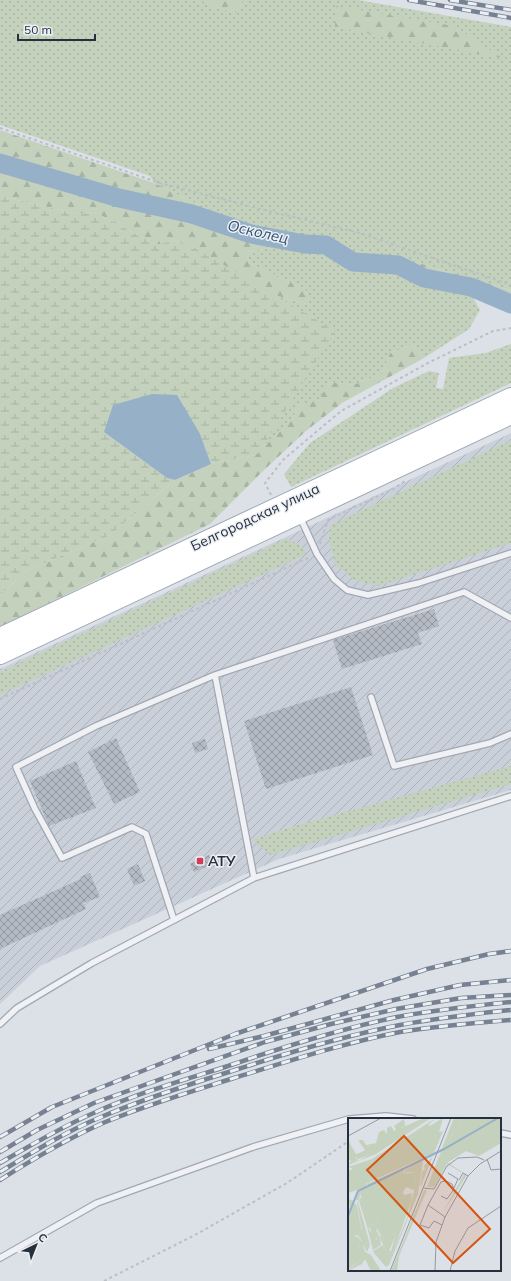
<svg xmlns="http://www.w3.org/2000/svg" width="511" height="1281" font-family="Mulish,sans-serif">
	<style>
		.industrial { fill: url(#industrial-furrows) }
		.green { fill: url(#green-dots) }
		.forest { fill: url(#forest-firs) }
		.wetland { fill: url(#wetland-marsh) }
		.water { fill: #96b0c8 }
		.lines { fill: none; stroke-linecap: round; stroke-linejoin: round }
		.river { stroke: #96b0c8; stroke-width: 19 }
		.building { fill: url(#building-cross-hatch) }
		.service-casing { stroke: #a2a8b1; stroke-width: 8 }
		.primary-casing { stroke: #9ca6b3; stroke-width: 20 }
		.path { stroke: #bbbfc5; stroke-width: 2; stroke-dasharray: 3 3; stroke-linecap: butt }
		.service { stroke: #eff1f5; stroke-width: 5.5 }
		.primary { stroke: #fff; stroke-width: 18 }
		.rail-casing { stroke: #768191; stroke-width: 4.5 }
		.rail { stroke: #ecf0f5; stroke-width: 3; stroke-dasharray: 9; stroke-linecap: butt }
		.poi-dot { fill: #d03d59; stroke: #ecf0f5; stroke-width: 1.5 }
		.labels { text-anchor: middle; stroke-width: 3; stroke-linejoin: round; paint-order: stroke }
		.street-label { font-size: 14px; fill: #262f3d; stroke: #ecf0f5 }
		.poi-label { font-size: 14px; font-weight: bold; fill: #262f3d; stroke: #ecf0f5; text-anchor: start }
		.water-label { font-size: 15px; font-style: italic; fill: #2f4f72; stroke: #ecf0f5 }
		.inset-river { fill: none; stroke: #96b0c8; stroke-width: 2 }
		.inset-road { fill: none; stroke: #939aa3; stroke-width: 1 }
		.view { fill: #d55511; fill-opacity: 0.15; stroke: #d55511; stroke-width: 2 }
		.inset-edge { fill: none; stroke: #262f3d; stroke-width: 2 }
	</style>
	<defs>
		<pattern id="industrial-furrows" width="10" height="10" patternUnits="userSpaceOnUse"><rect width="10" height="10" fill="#cad0d9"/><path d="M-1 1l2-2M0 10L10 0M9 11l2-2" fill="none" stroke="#adb3bb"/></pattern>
		<pattern id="green-dots" width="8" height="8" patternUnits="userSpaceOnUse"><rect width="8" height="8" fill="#c3d1bd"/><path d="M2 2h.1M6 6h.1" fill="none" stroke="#a7b4a3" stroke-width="1.8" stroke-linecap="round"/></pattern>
		<pattern id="forest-firs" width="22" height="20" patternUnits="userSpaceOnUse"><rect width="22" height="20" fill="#c3d1bd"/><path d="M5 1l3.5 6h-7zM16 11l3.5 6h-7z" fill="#a7b4a3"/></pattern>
		<pattern id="wetland-marsh" width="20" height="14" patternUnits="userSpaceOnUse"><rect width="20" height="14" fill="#c3d1bd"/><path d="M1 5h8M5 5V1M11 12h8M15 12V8" fill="none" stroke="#a7b4a3"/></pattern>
		<pattern id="building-cross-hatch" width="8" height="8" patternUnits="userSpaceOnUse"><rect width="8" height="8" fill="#b4bac4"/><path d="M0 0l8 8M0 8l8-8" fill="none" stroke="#9298a0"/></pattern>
	</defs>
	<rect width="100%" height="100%" fill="#dce1e7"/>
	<path class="industrial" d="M511,433V790L279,859L40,966L0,1004V669Z"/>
	<path class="green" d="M0,0H193L236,13L243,0H358L511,27V290L415,262L405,263L355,259L329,242L304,233L268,231L220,215L154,183L150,176L0,125Z
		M278,247L324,253L348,267L394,270L430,286L471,294L480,310L469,329L424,358L412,345L390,353L382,374L353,385L330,382L318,401L301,405L285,427L260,452L334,331L271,294L310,305L305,289L249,263L246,252Z
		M511,344V383L291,487L284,474L310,443L393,388L429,371L439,373L436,388L443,389L449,358L486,353Z
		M511,440V543L378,586L354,580L335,564L329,539L331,525Z
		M286,539L299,544L307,554L0,695V672Z
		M511,766V784L271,855L252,840L278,831Z"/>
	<path class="forest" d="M193,0H243L236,13Z
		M336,6L454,26L502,58L335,27Z
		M0,130L154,183L220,215L268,231L304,233L329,242L324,243L251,231L193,211L120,195L0,160Z
		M0,166L40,179L189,218L278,247L246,252L249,263L305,289L310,305L271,294L197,249L175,240L156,245L95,212L78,214L0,196Z
		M415,262L511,290V302L472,285L425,275L405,263Z
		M412,345L424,358L342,403L306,431L263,471L210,524L0,627V595L26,571L110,535L175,480L211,464L255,455L285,427L301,405L318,400L330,382L353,385L382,374L390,353Z"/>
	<path class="wetland" d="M0,196L78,214L95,212L156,245L175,240L197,249L335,331L260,452L255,455L211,464L200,434L104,432L167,478L175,480L110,535L26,571L0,595Z"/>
	<path class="water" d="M152,394L177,395L200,434L211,464L175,480L167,478L104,432L113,405Z"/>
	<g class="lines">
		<path class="river" d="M0,163L119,198L192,214L251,234L305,244L326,245L353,262L398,265L424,278L471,287L511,304"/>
	</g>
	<path class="building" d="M434,609L439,626L418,633L422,644L342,669L333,640Z
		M351,687L373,755L266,789L244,721Z
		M116,738L140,792L114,804L88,752Z
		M205,739L208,749L195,753L192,743Z
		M76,761L96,808L49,826L30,781Z
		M209,855L213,864L194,872L190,864Z
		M138,864L145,881L134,886L127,869Z
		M90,873L100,897L83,903L86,909L0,949V915L81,879L80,877Z"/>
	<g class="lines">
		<g class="service-casing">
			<path id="service" d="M300,517L317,554L334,579L347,590L368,595L419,583L511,553
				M371,697L394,766L490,743L511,734
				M254,878L215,675L464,592L511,618
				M174,920L146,834L132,827L62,858L35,809L16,767L96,726L215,675
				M0,1024L17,1008L92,963L254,878L511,796
				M350,1119L386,1116L413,1119
				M500,1133L511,1135
				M0,1258L97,1203L253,1147L349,1119"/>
		</g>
		<g class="primary-casing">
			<path id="primary" d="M0,637L511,397
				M0,655L511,415"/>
		</g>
		<path class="path" d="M0,128L160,183L260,209L360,233L511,285
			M271,495L265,483L283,460L341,411L428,363L493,331L511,328
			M320,544L328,520L393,489L405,481
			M0,699L310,557
			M104,1281L195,1235L287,1183L349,1141"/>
		<use href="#service" class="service"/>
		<use href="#primary" class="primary"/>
		<g class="rail-casing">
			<path id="rail" d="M409,0L511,18
				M450,0L511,10
				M209,1049L264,1036L394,1000L460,985L511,980
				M0,1137L52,1107L235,1034L427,969L489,954L511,951
				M0,1152L37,1130L94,1103L265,1042L331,1024L396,1009L461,998L511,995
				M0,1163C31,1145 63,1126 96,1112C138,1093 184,1080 228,1066C283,1047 340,1029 397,1017C435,1010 473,1006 511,1002
				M0,1172C33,1152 65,1132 101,1117C144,1099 187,1085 232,1071C287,1053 343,1036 400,1025C437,1018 474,1014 511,1010
				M0,1180C33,1159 67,1139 103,1123C146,1105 190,1092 234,1078C289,1061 344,1043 400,1032C437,1026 474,1023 511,1020"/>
		</g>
		<use href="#rail" class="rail"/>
	</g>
	<rect class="poi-dot" x="196" y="857" width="8" height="8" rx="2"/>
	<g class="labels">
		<g class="street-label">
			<text transform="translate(255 517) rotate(-25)" y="5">Белгородская улица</text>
		</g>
		<g class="poi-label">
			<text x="208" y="866">АТУ</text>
		</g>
		<g class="water-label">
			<text transform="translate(258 232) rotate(13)" y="5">Осколец</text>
		</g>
	</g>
	<g transform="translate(348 1118)">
		<rect width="153" height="153" fill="#dce1e7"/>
		<path d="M80,0H83L28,36L0,47L3,43L0,40V22L8,36L15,34L7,40L10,43L57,15L55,9L60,7L59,11L62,12ZM88,0L80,7L82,8L95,0L91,14L95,13L86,35L28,61L18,66V69L0,75V53L5,51L0,49L24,41ZM106,0H115L110,12H107L102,22H99L94,30ZM93,33L91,39L119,57L94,96L116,56L99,46L86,69H79ZM85,38L73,68H72L74,54L77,51L76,48ZM73,42L75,45L68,68L66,54H54ZM76,72H79L51,138L49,153H43ZM13,79L31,97L28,107L19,108L11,83ZM5,83L9,88L13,109L11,118L7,117L4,128L12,129L14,140L0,152V99Z" fill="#c3d1bd"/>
		<path d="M76,0H80L62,12L59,11L60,7ZM115,0H153V25L131,38L118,33L99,45L91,39L95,28L99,22H102L107,12H110ZM56,1L57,8L53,10H57V15L27,34L8,42L9,37L17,32L10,22H15L18,27L28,25L31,14L36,12L39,16V10L43,8L46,13L48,12L46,8ZM59,48L53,52L43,57L56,52L55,55L62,54L12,76L11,83L7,81L10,74L24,67H17ZM72,50H74L70,76L41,147L38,149L26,135L25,133L35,127L39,135L32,120L33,127L25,132L13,85L19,108L28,122L30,119L28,111L32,119L45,118L46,114L48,117L41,133L43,139L59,100ZM0,81L10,84L22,127L19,134L15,126L17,134L23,137L33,153H23L17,141L14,146L0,153L14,140L12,139L11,122L14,123L11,119L12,109L14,112L9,84L5,83L0,97L2,89Z" fill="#c3d1bd"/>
		<path d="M66,54L68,68L66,72L58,69L55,74L56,77L64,75L63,84L43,140L41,133H43L48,117L45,115L46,120H34L30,112L28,111L30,119L23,124V112L19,108L28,107L31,97L16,84L12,76L48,58ZM1.5 124a5.5 5.5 0 1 1 11 0a5.5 5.5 0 1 1-11 0Z" fill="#c3d1bd"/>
		<path class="inset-river" d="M0,98L10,73L96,31L150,0"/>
		<path class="inset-road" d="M0,18L33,0M139,41L143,52L153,51M100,55L110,61L106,70M111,62L115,55L120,58M75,70L86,71L99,48L110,40L129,39L136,42M93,78L99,81L106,71L104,66L98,63L93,64L80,87L97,99M80,87L72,107L81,110L86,103L94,107M42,153L103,0M87,153L88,124L97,99L120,58L132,46L153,33M102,153L107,133L120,110L153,88"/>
		<path class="view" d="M56,18L142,111L105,145L19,52Z"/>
		<rect width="153" height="153" class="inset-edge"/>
	</g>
	<g transform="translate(36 1245) rotate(43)" stroke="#ecf0f5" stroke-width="3" paint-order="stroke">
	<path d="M0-3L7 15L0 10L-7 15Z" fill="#262f3d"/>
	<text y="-6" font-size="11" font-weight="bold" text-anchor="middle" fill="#262f3d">С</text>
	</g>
	<path d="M18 34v6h77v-6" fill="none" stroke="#262f3d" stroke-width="2"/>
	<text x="24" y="34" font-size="12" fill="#262f3d" stroke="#ecf0f5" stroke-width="3" paint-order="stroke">50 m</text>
</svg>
